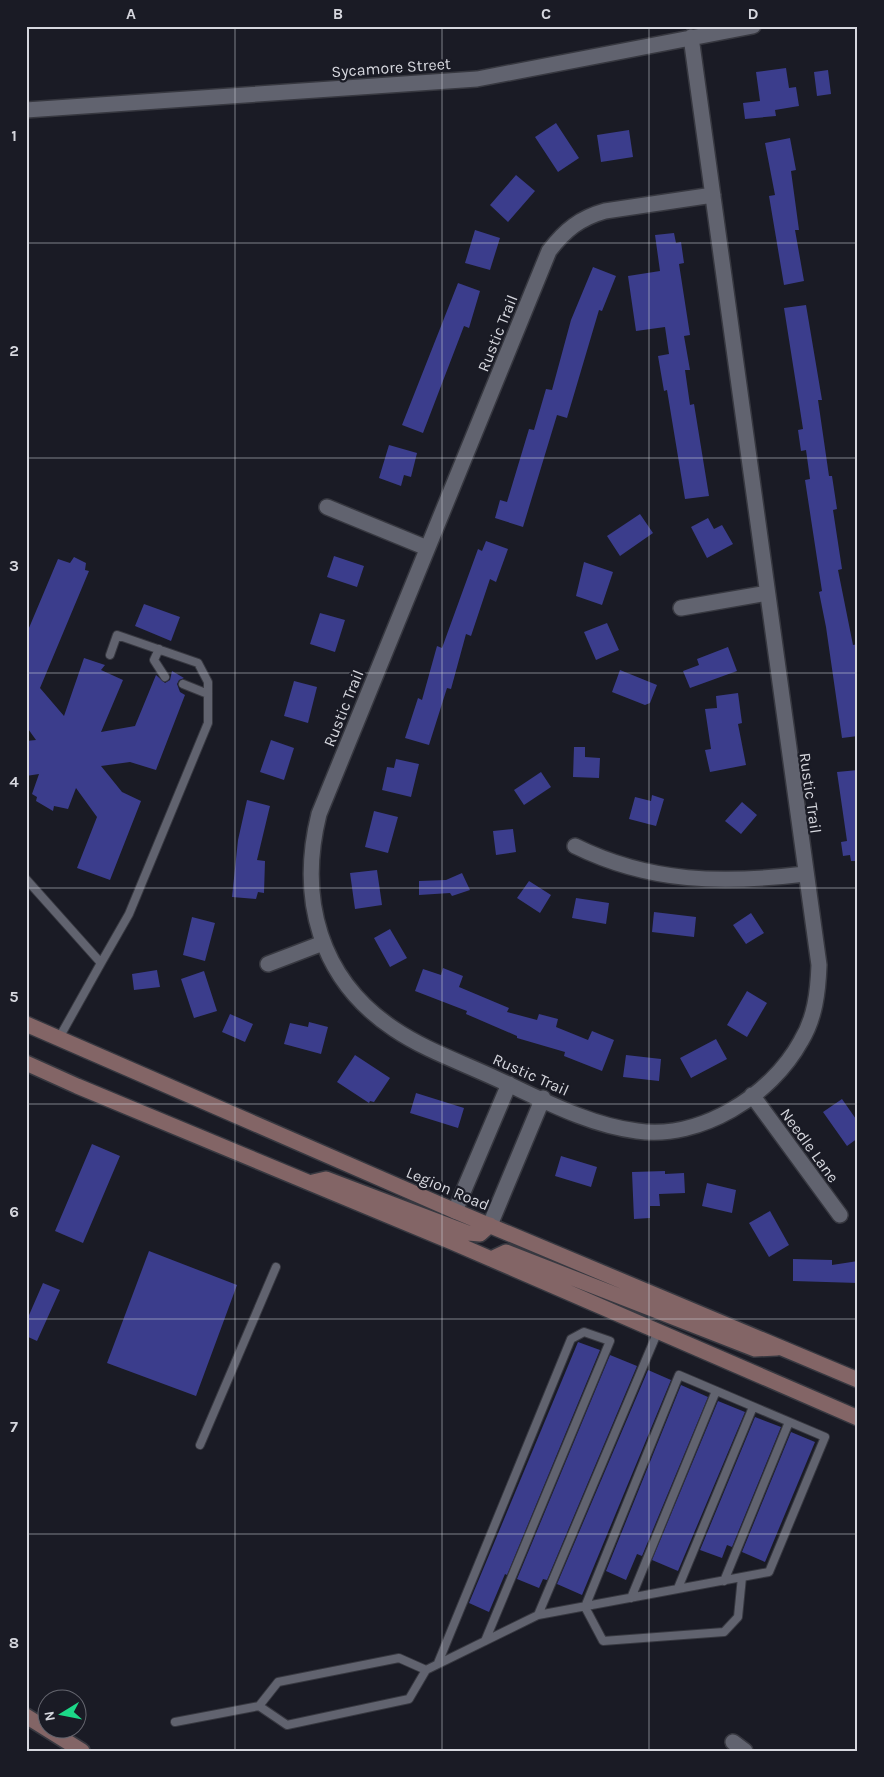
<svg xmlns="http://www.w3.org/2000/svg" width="884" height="1777" font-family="Karla,sans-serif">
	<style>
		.building { fill: #3b3d8c }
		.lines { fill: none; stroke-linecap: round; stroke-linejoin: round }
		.lane-casing { stroke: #373840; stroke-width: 10 }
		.street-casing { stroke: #373840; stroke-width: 18 }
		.secondary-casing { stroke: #373840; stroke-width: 18 }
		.lane { stroke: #61636f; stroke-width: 8 }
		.street { stroke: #61636f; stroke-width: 15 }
		.secondary { stroke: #836566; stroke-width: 15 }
		.grid { fill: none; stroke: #d6d7de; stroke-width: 1; stroke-opacity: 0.55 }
		.labels { text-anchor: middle; stroke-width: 4.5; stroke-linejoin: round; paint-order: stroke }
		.street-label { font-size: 16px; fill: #d6d7de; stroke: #1a1b25 }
		.neatline { fill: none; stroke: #d6d7de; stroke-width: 2 }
		.grid-label { font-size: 16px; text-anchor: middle; font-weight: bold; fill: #d6d7de }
	</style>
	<rect width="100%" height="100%" fill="#1a1b25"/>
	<path class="building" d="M786,68L789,88L796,87L799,106L775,110L776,116L745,119L743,103L760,101L756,72Z
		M828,70L831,94L817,96L814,72Z
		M556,123L579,158L558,172L535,137Z
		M629,130L633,157L601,162L597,135Z
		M790,138L796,170L791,171L799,230H795L804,281L784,285L769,196L775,195L765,143Z
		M516,175L535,191L508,222L490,205Z
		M475,230L500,238L490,270L465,263Z
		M674,233L676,243L681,242L684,263L679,264L690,335L684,336L690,370H685L690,405L694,404L709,496L685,499L667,390L664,391L658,356L669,354L665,327L636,331L628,276L660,271L655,235Z
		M593,267L616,276L602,311L599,310L567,418L557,415L523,527L495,518L500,500L507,502L529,429L534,430L546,389L552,390L571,320Z
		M458,283L480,291L469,328L464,326L423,433L402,425Z
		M806,305L822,400H818L829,476H832L837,509L833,510L842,569L838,570L853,645L858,644V736L842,738L826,627L819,592L822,591L805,480L810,479L806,450L801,451L798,430L803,429L799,403L784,308Z
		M389,445L417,453L411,477L404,475L401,486L379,478Z
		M640,514L653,533L620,556L607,536Z
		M708,518L714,529L722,525L733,544L707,558L691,527Z
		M486,541L508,549L496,582L490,579L471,636L466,634L451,689L447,688L429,745L405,738L418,698L422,700L437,646L442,648L478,549L482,551Z
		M334,556L364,566L357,587L327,577Z
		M74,557L86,563L85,570L89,571L40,688L64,716L84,658L105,665L101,670L123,680L101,732L135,726L156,675L165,683L170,680L172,671L184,678L179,680L177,684L180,692L185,695L156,770L130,762L101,766L122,792L141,801L110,880L77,868L97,817L76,788L68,809L54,806L53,811L36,801L37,797L32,794L39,774L26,776V741L36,740L26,726V635L58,559L70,563Z
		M584,562L613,572L602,605L576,596Z
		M144,604L180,617L171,641L135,626Z
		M320,613L345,620L335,652L310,644Z
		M607,623L619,650L596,660L584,632Z
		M728,647L737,671L690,688L683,671L699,665L697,659Z
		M620,670L657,685L650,703L645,705L612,692Z
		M294,681L317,687L308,723L284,716Z
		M738,693L742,723L738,724L746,765L710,772L705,750L711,749L705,709L717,708L716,696Z
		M271,740L294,748L284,780L260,772Z
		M574,747H585V757L600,758L599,778L573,777Z
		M396,759L419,764L411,797L382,790L387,767L394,768Z
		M858,770V861H851L850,855L843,856L841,842L847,841L837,772Z
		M541,772L551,787L524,805L514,790Z
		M652,795L664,799L656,826L629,819L635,797L651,801Z
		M247,800L270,806L257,860L265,861L264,893L258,892L256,899L232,897L238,840Z
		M742,802L757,815L741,834L725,821Z
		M374,811L398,817L388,853L365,847Z
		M513,829L516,852L496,855L493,831Z
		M377,870L382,905L355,909L350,873Z
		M462,873L470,890L452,896L450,893L419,895V881L446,880Z
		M529,881L551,895L540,913L517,898Z
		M576,898L609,903L606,924L572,918Z
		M654,912L696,917L694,937L652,932Z
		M751,913L764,933L746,944L733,925Z
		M192,917L215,923L205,961L183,955Z
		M390,929L407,958L390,967L374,938Z
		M443,968L463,976L459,987L509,1008L507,1012L537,1020L539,1014L558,1019L556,1027L588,1040L592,1031L614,1040L602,1071L564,1056L565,1052L517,1038V1036L466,1014L467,1011L415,991L423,969L441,975Z
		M157,970L160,987L134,990L132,974Z
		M204,971L217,1011L194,1018L181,979Z
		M747,991L767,1003L747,1037L727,1025Z
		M230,1014L253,1024L245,1042L222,1032Z
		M309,1022L328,1027L321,1054L284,1044L290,1023L308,1027Z
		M716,1039L727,1059L691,1078L680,1058Z
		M355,1055L390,1078L374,1102L370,1101L369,1103L337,1082Z
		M626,1055L661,1059L659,1081L623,1077Z
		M416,1093L464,1108L458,1128L410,1113Z
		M842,1099L858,1122V1138L847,1146L823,1112Z
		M92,1144L120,1156L83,1243L55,1231Z
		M561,1156L597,1167L591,1187L555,1176Z
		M665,1171V1174L684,1173L685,1193L659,1194L660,1206H650V1218L634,1219L632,1172Z
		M707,1183L736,1190L732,1213L702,1206Z
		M770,1211L789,1245L769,1257L749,1223Z
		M149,1251L237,1285L196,1396L107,1363Z
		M793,1259L832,1260V1265L858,1261V1283L793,1281Z
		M43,1283L60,1290L37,1341L26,1336V1322Z
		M578,1342L600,1350L507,1575L505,1574L489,1612L469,1603Z
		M610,1355L637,1366L547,1580L543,1579L539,1588L517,1579Z
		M648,1370L671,1380L582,1595L557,1584Z
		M681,1385L708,1397L642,1556L637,1554L626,1580L606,1571Z
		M718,1401L745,1412L678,1571L652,1560Z
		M755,1417L781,1427L732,1547L727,1545L722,1558L700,1550Z
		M791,1432L815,1442L765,1562L742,1552Z"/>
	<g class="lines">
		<g class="lane-casing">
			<path id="lane" d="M159,649L154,660L165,677
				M183,684L208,694
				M26,879L101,963L59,1038
				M101,963L129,914L208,723V682L198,663L117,635L110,655
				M658,1331L538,1615C615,1601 692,1587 769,1572L825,1437L679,1375L585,1607L603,1641L724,1632L738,1617L742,1577
				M200,1445L276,1267
				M724,1581L789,1422
				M678,1588L753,1407
				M631,1598L716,1391
				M438,1663L571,1339L584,1332L610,1341L485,1641
				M426,1670L399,1658L278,1682L259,1706L287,1725L409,1699L426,1670L538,1615
				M175,1722L259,1706"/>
		</g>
		<g class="street-casing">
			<path id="street" d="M691,37L819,965C818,992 815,1018 801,1041C771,1096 700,1140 637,1131C588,1125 541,1099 497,1079C463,1063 425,1050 394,1029C319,979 298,898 319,814L549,251C565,230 580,218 605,211L713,195
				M26,110L477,79L753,26
				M327,507L427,548
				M681,608L767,593
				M575,846C650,883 723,884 805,874
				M268,964L323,943
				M752,1095L840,1215
				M455,1211L509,1084
				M490,1225L543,1098
				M733,1742L745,1751"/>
		</g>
		<g class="secondary-casing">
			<path id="secondary" d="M26,1024L455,1211L858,1380
				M26,1063L77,1086L452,1242L858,1418
				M313,1182L326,1179L468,1233L480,1234L490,1225
				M491,1259L506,1252L755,1349L777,1348
				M26,1716L82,1751"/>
		</g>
		<use href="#lane" class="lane"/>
		<use href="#street" class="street"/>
		<use href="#secondary" class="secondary"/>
	</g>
	<path class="grid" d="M235,26V1751M442,26V1751M649,26V1751M26,243H858M26,458H858M26,673H858M26,888H858M26,1104H858M26,1319H858M26,1534H858"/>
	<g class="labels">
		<g class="street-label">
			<text transform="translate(391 67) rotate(-4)" y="6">Sycamore Street</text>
			<text transform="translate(497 333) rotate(-68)" y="6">Rustic Trail</text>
			<text transform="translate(343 708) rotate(-68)" y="6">Rustic Trail</text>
			<text transform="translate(811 793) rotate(82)" y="6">Rustic Trail</text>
			<text transform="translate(531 1074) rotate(24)" y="6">Rustic Trail</text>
			<text transform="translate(810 1145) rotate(54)" y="6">Needle Lane</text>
			<text transform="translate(448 1188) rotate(23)" y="6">Legion Road</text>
		</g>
	</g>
	<rect width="884" height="1777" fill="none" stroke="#1a1b25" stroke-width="55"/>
	<g transform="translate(62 1714) rotate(260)"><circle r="24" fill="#1a1b25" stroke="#65666f"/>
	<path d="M0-4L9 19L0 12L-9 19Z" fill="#1cd988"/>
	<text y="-8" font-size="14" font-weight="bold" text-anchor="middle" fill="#d6d7de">N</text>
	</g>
	<rect x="28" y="28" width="828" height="1722" class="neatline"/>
	<g class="grid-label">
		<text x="131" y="19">A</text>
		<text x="338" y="19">B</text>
		<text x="546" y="19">C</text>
		<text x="753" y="19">D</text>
		<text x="14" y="141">1</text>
		<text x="14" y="356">2</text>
		<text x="14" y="571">3</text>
		<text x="14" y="787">4</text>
		<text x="14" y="1002">5</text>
		<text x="14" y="1217">6</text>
		<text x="14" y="1432">7</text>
		<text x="14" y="1648">8</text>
	</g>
</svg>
